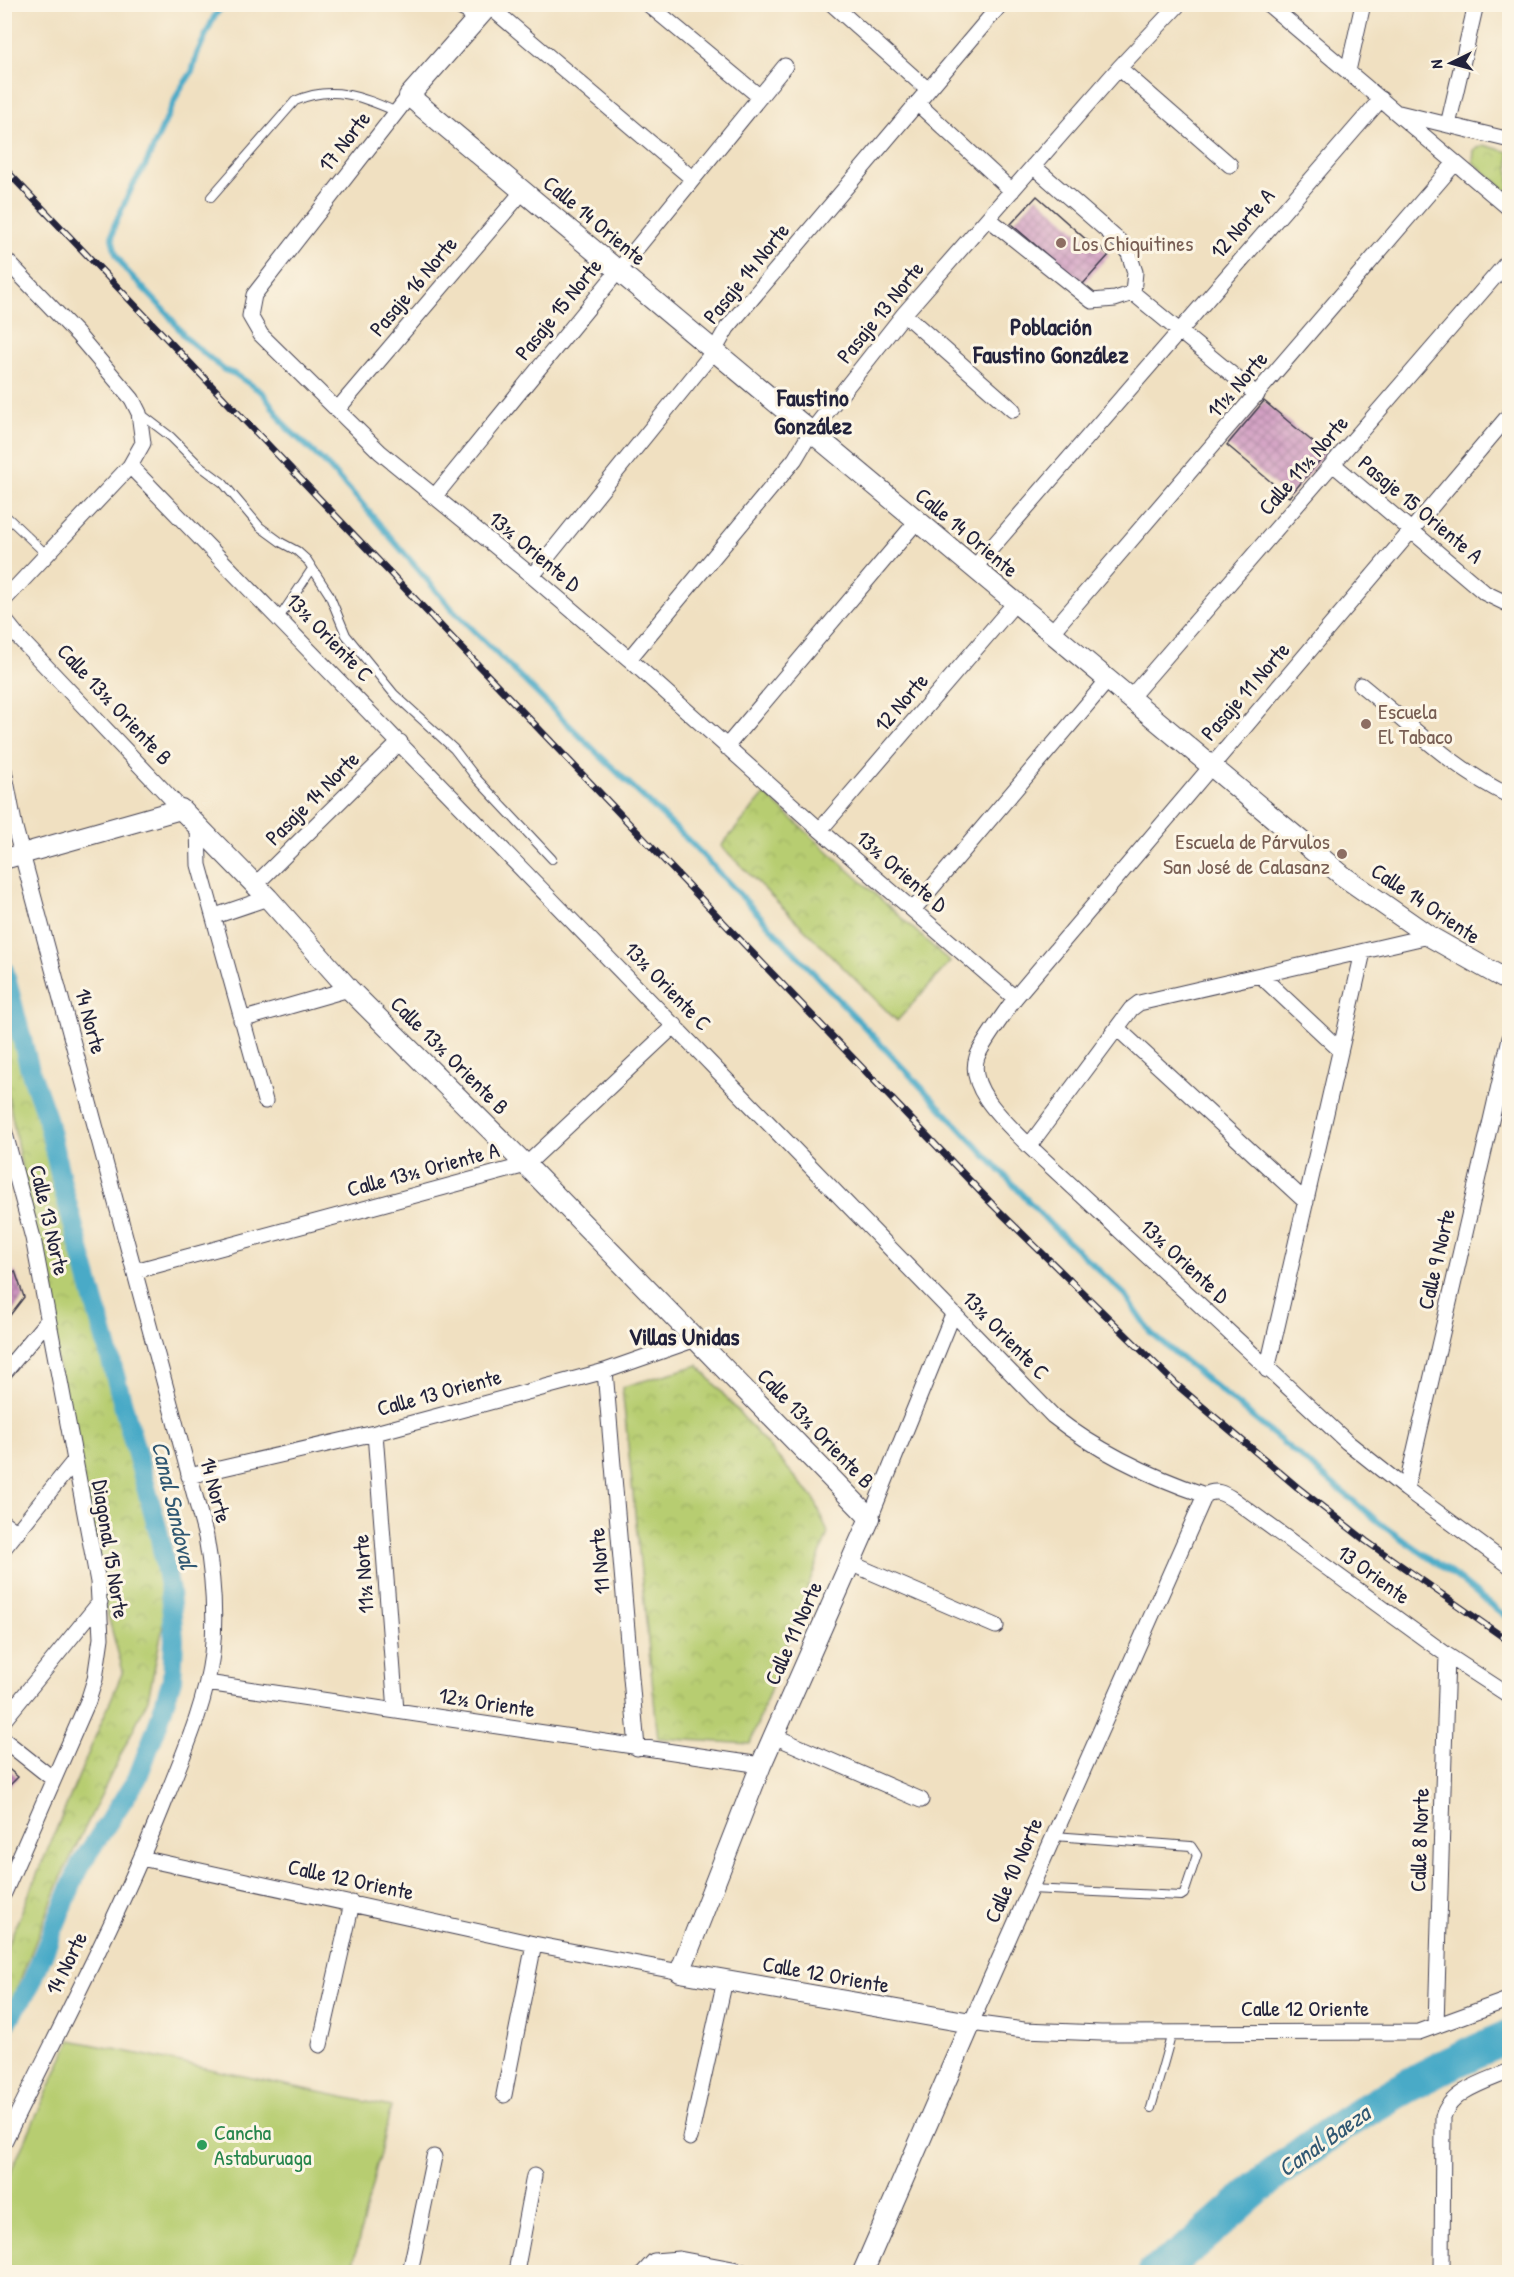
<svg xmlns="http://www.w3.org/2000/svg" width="1514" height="2277" font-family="'Patrick Hand',sans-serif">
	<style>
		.grass { fill: #b7cd71; stroke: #6c7856; stroke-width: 1.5 }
		.park { fill: url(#park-crowns); stroke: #6c7856; stroke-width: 1.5 }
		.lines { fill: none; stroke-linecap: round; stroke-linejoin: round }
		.stream { stroke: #48aac7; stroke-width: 6 }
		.canal { stroke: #48aac7; stroke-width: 20 }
		.river { stroke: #48aac7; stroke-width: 34 }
		.building { fill: url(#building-cross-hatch) }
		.service-casing { stroke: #413e4f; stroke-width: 10 }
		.minor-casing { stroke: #413e4f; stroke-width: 17 }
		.tertiary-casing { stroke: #413e4f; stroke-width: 22 }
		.service { stroke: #fff; stroke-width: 8 }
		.minor { stroke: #fff; stroke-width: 15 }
		.tertiary { stroke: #fff; stroke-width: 20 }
		.rail-casing { stroke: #22223b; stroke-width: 7 }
		.rail { stroke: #fcf5e5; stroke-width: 4.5; stroke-dasharray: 14; stroke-linecap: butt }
		.education-dot { fill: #8d6e63; stroke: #fcf5e5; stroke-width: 2 }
		.leisure-dot { fill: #2e9e5b; stroke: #fcf5e5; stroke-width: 2 }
		.labels { text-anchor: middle; stroke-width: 6; stroke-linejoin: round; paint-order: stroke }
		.street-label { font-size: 22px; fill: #22223b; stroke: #fcf5e5 }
		.education-label { font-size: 22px; fill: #785e54; stroke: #fcf5e5; text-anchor: start }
		.leisure-label { font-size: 22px; fill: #27864d; stroke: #fcf5e5; text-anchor: start }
		.neighbourhood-label { font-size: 24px; font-weight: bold; fill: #22223b; stroke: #fcf5e5 }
		.water-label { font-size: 24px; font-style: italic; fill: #315873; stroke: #fcf5e5 }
	</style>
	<defs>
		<pattern id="park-crowns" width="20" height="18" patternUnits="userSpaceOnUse" patternTransform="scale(1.5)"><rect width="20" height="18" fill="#b7cd71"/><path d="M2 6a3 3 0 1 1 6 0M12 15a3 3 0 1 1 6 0" fill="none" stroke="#9db063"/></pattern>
		<pattern id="building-cross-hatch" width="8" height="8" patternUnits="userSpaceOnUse" patternTransform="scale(1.5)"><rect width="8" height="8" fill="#cd94bf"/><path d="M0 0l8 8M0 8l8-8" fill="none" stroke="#a6789c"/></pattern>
	</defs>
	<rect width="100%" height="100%" fill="#fcf5e5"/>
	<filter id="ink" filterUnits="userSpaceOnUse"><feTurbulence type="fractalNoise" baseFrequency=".0167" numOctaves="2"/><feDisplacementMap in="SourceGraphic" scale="12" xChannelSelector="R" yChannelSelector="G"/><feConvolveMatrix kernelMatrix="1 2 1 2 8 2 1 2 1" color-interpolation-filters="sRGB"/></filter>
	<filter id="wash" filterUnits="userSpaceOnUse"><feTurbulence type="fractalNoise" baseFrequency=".008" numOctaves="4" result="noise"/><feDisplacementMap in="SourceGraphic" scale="24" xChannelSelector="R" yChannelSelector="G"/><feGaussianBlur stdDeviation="1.35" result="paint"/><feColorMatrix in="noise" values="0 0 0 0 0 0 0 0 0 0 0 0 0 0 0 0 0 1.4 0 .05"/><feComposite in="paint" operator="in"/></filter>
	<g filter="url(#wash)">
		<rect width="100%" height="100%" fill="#f0e0c1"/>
		<path class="grass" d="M71,2040L391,2107L351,2272H5V2184Z"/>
		<path class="park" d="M1484,145L1509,152V193L1473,162L1474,150Z
			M765,794L950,962L897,1021L721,846Z
			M4,975L170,1592L148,1699L64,1871L5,2018V1951L123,1671L96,1572L5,1078Z
			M698,1365L815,1500L828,1533L750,1744L658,1738L622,1387Z"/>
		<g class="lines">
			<path class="stream" d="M224,4L214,17L197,54L192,72L179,91L145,166L133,185L114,226L112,238L116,254L125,269L167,313L186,338L224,370L235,374L263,393L287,428L324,462L357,498L452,609L594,750L693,845L1052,1226L1125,1295L1151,1333L1386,1528L1455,1576L1510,1620"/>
			<path class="canal" d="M4,970L30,1070L47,1118L63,1188L159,1534L170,1592L174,1640L172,1679L158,1724L137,1779L80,1865L30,1986L4,2027"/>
			<path class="river" d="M1155,2272C1204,2242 1242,2197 1289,2163C1356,2112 1432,2069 1510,2036"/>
		</g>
		<g id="blocks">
			<path class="building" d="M1037,196L1098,250L1100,247L1109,255L1082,285L1011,224Z
				M1264,401L1326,453L1289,497L1227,445Z
				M15,1271L24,1297L4,1323V1286Z
				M4,1765L18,1777L4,1791Z"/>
		</g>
	</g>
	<g filter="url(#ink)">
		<use href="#blocks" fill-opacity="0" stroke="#413e4f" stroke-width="1.5"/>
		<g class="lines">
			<g class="service-casing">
				<path id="service" d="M446,4L475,19
					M211,197L295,101C333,84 362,97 397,112
					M141,414L171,437L199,465L223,483L260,527L282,543L297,551L307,560L329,594L346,635L368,662L394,694L454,749L477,779L552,859
					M4,514L47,555
					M279,618L312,569
					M1030,1889L1181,1896L1184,1894L1197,1855L1191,1846L1054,1836
					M1151,2108L1172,2033"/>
			</g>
			<g class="minor-casing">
				<path id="minor" d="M648,4L760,97
					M832,4L928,90
					M1268,4L1510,209
					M489,6L693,179
					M1119,68L1230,165
					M1348,71L1363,4
					M409,96L254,295L250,316L261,335L380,452L532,576L629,659L820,830L1015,998C1006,1012 982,1043 977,1057C966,1089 1009,1125 1029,1146L1347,1442L1406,1489L1510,1566
					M917,103L1012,191
					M1399,113L1510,140
					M1448,125L1476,4
					M1033,166L1127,248L1135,272L1133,293
					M989,219L1092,301L1115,299L1133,293
					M4,258L77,334L132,399L139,413L143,443L130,466L4,600
					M1133,293L1257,395
					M904,314L1013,410
					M337,410L523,191
					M1333,464L1485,593L1510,605
					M130,466L1053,1416C1097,1451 1152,1477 1205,1495
					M434,497L785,66
					M974,568L1381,99
					M532,576L714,351L727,328L1001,4
					M4,619L20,639L181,809
					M1051,633L1455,163
					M629,659L795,459L811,432L904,314L1119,68L1179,4
					M1361,685C1408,723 1454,770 1510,796
					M1129,699L1510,259
					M726,747L917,521
					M4,770L15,828L206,1537C213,1576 216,1615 212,1654C206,1702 186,1748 168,1793C122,1911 60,2027 4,2142
					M198,826L199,865L265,1101
					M820,830L1015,603
					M255,885L400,742
					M913,910L1107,681
					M215,916L268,898
					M1260,975L1340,1050
					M1015,998L1510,414
					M241,1020L349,989
					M1117,1028L1306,1202
					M4,1130L33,1238L98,1582L101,1638L95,1679L88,1701L4,1893
					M1029,1146L1131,1009L1139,1003L1429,936
					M135,1271L526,1165L675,1025
					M1267,1370L1363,952
					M605,1371L637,1748
					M4,1373L48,1320
					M375,1433L396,1711
					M189,1476L375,1433L605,1371L696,1339
					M1406,1489L1510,1038
					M870,1518L953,1314
					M4,1523L17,1533
					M4,1548L75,1460
					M850,1563L996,1626
					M207,1683L761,1765
					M1510,1696L1447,1655L1234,1500C1223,1493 1216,1489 1205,1495L971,2023L1024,2030L1101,2033L1419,2032L1510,1999
					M4,1720L100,1602
					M774,1736L921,1800
					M4,1740L53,1779
					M141,1858L534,1944L680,1972
					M1436,2025L1447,1655
					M320,2045L352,1903
					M504,2095L534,1944
					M690,2138L725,1980
					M410,2272L434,2157
					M516,2272L534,2176
					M644,2272L654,2261L679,2259L749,2272
					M1442,2272L1443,2117C1450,2091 1487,2081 1510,2071"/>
			</g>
			<g class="tertiary-casing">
				<path id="tertiary" d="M490,4L409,96L1343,876L1429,936L1510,982
					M4,859L181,809L268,898L349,989L526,1165L870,1518L761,1765L680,1972L971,2023L863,2272"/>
			</g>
			<use href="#service" class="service"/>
			<use href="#minor" class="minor"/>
			<use href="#tertiary" class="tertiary"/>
			<g class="rail-casing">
				<path id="rail" d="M4,168L993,1205L1177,1385L1297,1487L1366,1541L1510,1642"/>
			</g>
			<use href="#rail" class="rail"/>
		</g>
	</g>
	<g class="education-dot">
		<circle cx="1061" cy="243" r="6"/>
		<circle cx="1366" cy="724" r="6"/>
		<circle cx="1342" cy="854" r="6"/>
	</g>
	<circle class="leisure-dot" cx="202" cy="2145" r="6"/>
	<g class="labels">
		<g class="street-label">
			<text transform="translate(344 141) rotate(-52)" y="8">17 Norte</text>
			<text transform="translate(595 220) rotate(40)" y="8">Calle 14 Oriente</text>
			<text transform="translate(1242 223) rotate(-49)" y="8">12 Norte A</text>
			<text transform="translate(746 273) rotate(-51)" y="8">Pasaje 14 Norte</text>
			<text transform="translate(413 286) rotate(-50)" y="8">Pasaje 16 Norte</text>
			<text transform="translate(558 309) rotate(-51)" y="8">Pasaje 15 Norte</text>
			<text transform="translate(880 312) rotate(-51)" y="8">Pasaje 13 Norte</text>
			<text transform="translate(1237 384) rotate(-49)" y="8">11½ Norte</text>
			<text transform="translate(1303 465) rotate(-49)" y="8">Calle 11½ Norte</text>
			<text transform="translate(1421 509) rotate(40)" y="8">Pasaje 15 Oriente A</text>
			<text transform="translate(967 532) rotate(40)" y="8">Calle 14 Oriente</text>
			<text transform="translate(535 551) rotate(40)" y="8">13½ Oriente D</text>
			<text transform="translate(330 637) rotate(46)" y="8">13½ Oriente C</text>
			<text transform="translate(1245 691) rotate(-49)" y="8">Pasaje 11 Norte</text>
			<text transform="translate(901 702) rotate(-49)" y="8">12 Norte</text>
			<text transform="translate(115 704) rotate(47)" y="8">Calle 13½ Oriente B</text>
			<text transform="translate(312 798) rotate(-45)" y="8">Pasaje 14 Norte</text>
			<text transform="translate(902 871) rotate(41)" y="8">13½ Oriente D</text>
			<text transform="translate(1426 903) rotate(34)" y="8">Calle 14 Oriente</text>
			<text transform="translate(668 986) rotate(46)" y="8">13½ Oriente C</text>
			<text transform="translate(91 1021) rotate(75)" y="8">14 Norte</text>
			<text transform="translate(450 1055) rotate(45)" y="8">Calle 13½ Oriente B</text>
			<text transform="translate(423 1169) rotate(-15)" y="8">Calle 13½ Oriente A</text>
			<text transform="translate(50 1220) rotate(77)" y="8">Calle 13 Norte</text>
			<text transform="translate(1436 1259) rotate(-77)" y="8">Calle 9 Norte</text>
			<text transform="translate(1185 1261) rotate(43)" y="8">13½ Oriente D</text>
			<text transform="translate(1006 1335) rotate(46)" y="8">13½ Oriente C</text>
			<text transform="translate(439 1392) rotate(-15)" y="8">Calle 13 Oriente</text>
			<text transform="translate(816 1428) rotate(46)" y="8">Calle 13½ Oriente B</text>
			<text transform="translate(216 1490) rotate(75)" y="8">14 Norte</text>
			<text transform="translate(111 1549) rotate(81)" y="8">Diagonal 15 Norte</text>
			<text transform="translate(599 1561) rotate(-95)" y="8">11 Norte</text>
			<text transform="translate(363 1574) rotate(-94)" y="8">11½ Norte</text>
			<text transform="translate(1374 1574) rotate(36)" y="8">13 Oriente</text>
			<text transform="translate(793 1633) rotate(-66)" y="8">Calle 11 Norte</text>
			<text transform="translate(487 1702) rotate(9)" y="8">12½ Oriente</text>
			<text transform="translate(1419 1840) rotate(-88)" y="8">Calle 8 Norte</text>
			<text transform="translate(1013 1870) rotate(-66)" y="8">Calle 10 Norte</text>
			<text transform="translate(351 1879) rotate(12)" y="8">Calle 12 Oriente</text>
			<text transform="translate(66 1963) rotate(-64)" y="8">14 Norte</text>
			<text transform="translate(826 1974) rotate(10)" y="8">Calle 12 Oriente</text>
			<text x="1305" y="2016">Calle 12 Oriente</text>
		</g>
		<g class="education-label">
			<text x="1073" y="251">Los Chiquitines</text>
			<text x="1378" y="719">Escuela<tspan x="1378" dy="25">El Tabaco</tspan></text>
			<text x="1330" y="849" text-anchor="end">Escuela de Párvulos<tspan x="1330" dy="25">San José de Calasanz</tspan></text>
		</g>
		<g class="leisure-label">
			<text x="214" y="2140">Cancha<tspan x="214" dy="25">Astaburuaga</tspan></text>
		</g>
		<g class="neighbourhood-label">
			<text x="1051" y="335">Población<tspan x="1051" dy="28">Faustino González</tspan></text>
			<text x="813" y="406">Faustino<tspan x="813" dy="28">González</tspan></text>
			<text x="684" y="1345">Villas Unidas</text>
		</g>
		<g class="water-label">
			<text transform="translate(174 1505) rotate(77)" y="8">Canal Sandoval</text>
			<text transform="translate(1324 2141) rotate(-35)" y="8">Canal Baeza</text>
		</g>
	</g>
	<rect width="1514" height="2277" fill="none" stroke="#fcf5e5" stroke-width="24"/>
	<g transform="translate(1451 63) rotate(265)" stroke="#fcf5e5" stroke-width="4.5" paint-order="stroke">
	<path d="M0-4.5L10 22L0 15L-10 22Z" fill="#22223b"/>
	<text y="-9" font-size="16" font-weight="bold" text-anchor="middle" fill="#22223b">N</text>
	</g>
</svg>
